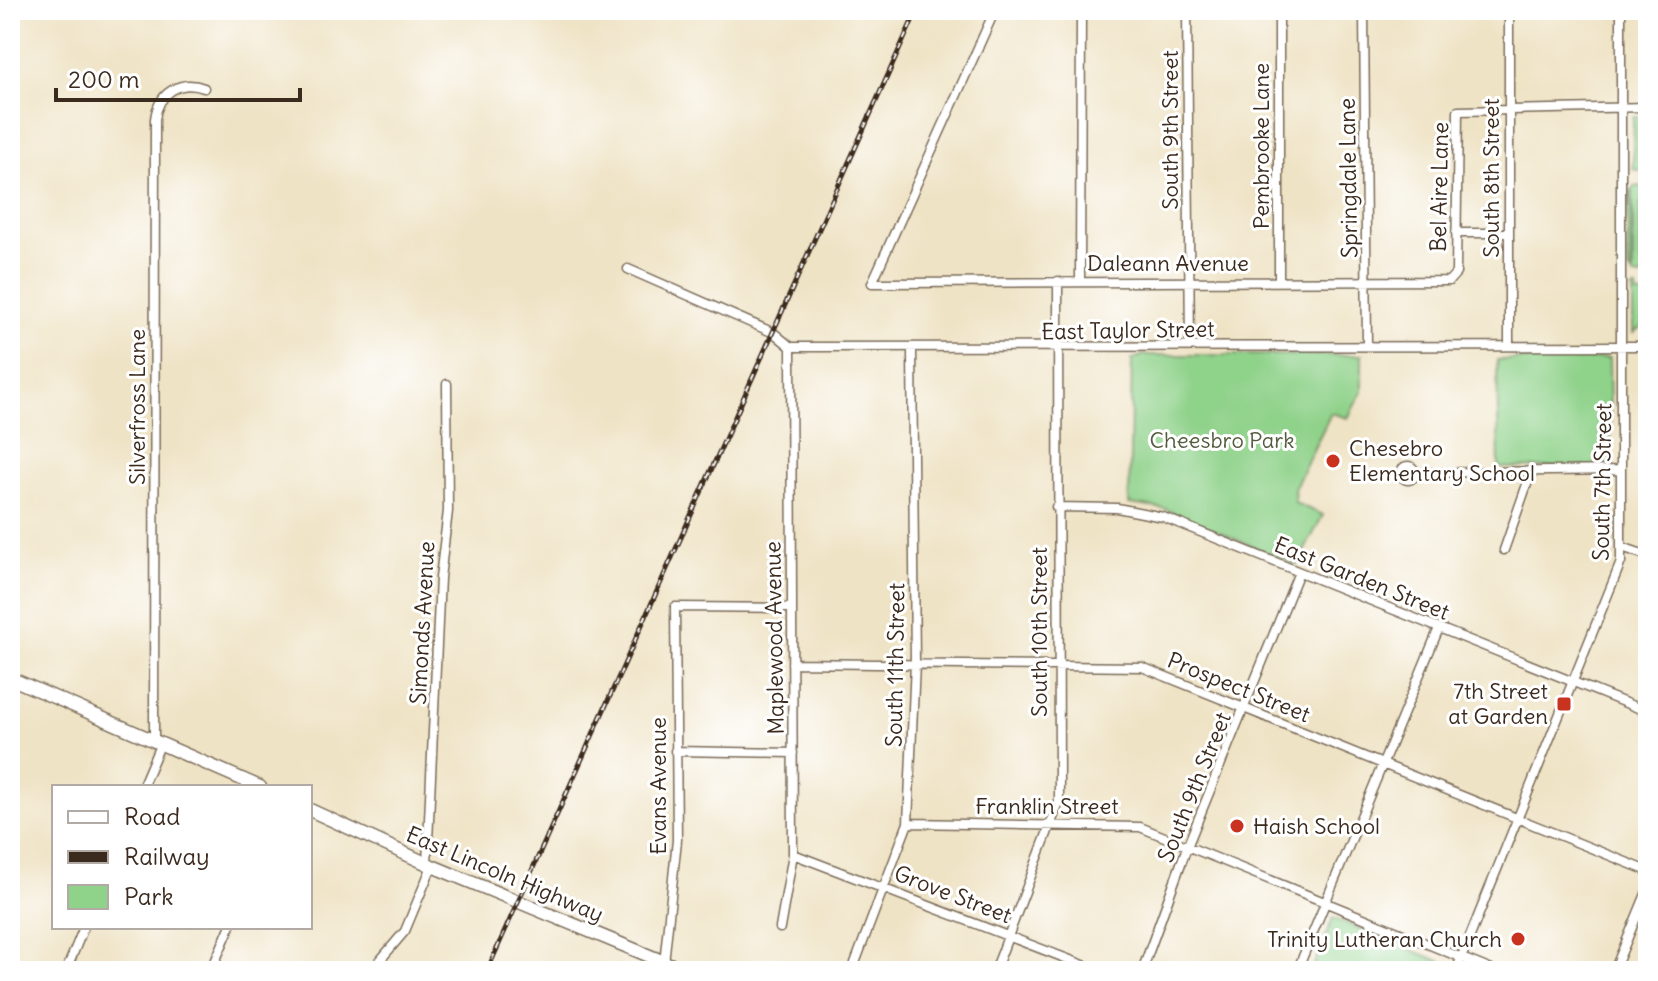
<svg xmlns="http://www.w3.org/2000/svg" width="1658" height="981" font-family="Delius,sans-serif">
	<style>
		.green { fill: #8fd28a; stroke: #657e54; stroke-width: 2 }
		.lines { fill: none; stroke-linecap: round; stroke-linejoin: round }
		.minor-casing { stroke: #7a6b58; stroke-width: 11 }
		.primary-casing { stroke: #7a6b58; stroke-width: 15 }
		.minor { stroke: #fff; stroke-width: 8 }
		.primary { stroke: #fff; stroke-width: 12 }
		.rail-casing { stroke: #3b2a1e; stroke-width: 5 }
		.rail { stroke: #fff; stroke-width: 2; stroke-dasharray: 6; stroke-linecap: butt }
		.poi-dot { fill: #c8321e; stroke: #fff; stroke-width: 3 }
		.labels { text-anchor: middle; stroke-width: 6; stroke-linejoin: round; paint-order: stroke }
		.street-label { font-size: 22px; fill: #3b2a1e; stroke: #fff }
		.park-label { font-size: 22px; fill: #545c3e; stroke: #fff }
		.poi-label { font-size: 22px; fill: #3b2a1e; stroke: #fff; text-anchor: start }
	</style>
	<rect width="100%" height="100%" fill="#fff"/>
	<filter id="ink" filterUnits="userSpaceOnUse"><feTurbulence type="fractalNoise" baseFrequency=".0125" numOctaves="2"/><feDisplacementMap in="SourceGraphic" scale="16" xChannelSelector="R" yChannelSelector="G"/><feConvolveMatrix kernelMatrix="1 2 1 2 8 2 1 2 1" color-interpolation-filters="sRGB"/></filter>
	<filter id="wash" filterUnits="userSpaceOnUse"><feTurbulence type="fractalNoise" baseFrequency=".006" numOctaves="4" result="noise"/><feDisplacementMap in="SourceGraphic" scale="32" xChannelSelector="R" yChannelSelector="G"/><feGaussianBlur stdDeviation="1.8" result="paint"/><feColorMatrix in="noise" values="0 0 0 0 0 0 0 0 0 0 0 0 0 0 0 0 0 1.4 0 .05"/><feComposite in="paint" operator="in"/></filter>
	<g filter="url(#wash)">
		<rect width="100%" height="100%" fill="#efe3c5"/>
		<path class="green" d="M1633,117H1648V172L1633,169Z
			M1643,186L1647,189L1648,201L1640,204L1641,262L1648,267V276L1633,277V187Z
			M1631,189V273L1628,270L1627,201Z
			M1636,288L1637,295H1648V322L1633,333V289Z
			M1143,355H1362V391L1348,418L1331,413L1294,489L1295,503L1323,515L1297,565L1165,509L1129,504L1132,360Z
			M1609,358L1611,466L1499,468L1497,360Z
			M1333,918L1447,964L1444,971H1311Z"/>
	</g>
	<g filter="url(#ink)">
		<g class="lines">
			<g class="minor-casing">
				<path id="minor" d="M995,10L872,283L1449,281L1456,273L1458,111L1648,107
					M1187,10L1190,346
					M1279,10V281
					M1364,10L1367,346
					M1509,10V346
					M1456,233H1509
					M628,269L774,333L791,347L1648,346
					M1080,281L1081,10
					M1401 473a7 7 0 1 1 14 0a7 7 0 1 1-14 0Z
					M1415,473L1621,470
					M1056,507L1117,508L1163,517L1648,712
					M1622,547L1648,556
					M1504,550L1532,470
					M792,663L1142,667L1648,871
					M154,742L155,119C158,93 180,79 204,88
					M675,751L793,753
					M142,787L160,745
					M908,823L1140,827L1494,971
					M793,854L1099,971
					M427,864L440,578L448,511L447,384
					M780,928L793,854L791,347
					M664,963L677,840L675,607L791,608
					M66,971L84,927
					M211,971L230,927
					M371,971L405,931L432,866
					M852,971L908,823L915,663L912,350
					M995,971L1059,802L1058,281
					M1142,971L1187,847L1299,572
					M1297,971L1439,628
					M1456,971L1621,562V10
					M1614,971L1648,889"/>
			</g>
			<g class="primary-casing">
				<path id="primary" d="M10,678L260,787
					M310,810L432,866L686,971"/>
			</g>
			<use href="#minor" class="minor"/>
			<use href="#primary" class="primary"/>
			<g class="rail-casing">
				<path id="rail" d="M487,971L917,10"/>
			</g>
			<use href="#rail" class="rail"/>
		</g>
	</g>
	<g class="poi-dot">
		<circle cx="1333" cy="461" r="8"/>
		<rect x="1556" y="696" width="16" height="16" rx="4"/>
		<circle cx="1237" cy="826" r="8"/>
		<circle cx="1518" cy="939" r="8"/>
	</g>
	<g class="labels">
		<g class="street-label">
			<text transform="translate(1170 130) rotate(-90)" y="8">South 9th Street</text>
			<text transform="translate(1261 146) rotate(-90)" y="8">Pembrooke Lane</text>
			<text transform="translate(1348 178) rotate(-91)" y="8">Springdale Lane</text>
			<text transform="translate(1491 178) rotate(-90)" y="8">South 8th Street</text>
			<text transform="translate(1439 187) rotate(-89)" y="8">Bel Aire Lane</text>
			<text x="1168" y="271">Daleann Avenue</text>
			<text transform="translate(1128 330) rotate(-1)" y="8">East Taylor Street</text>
			<text transform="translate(137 407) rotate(-90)" y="8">Silverfross Lane</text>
			<text transform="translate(1602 482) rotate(-89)" y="8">South 7th Street</text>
			<text transform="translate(1362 578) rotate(22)" y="8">East Garden Street</text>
			<text transform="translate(422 623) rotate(-87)" y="8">Simonds Avenue</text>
			<text transform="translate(1039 632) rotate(-90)" y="8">South 10th Street</text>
			<text transform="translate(774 638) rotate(-91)" y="8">Maplewood Avenue</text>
			<text transform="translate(895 665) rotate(-89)" y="8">South 11th Street</text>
			<text transform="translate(1239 687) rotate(22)" y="8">Prospect Street</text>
			<text transform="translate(658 786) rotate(-90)" y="8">Evans Avenue</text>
			<text transform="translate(1194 787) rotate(-68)" y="8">South 9th Street</text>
			<text x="1047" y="814">Franklin Street</text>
			<text transform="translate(505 874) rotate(23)" y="8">East Lincoln Highway</text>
			<text transform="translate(953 894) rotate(21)" y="8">Grove Street</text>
		</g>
		<g class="park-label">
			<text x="1222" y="448">Cheesbro Park</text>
		</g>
		<g class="poi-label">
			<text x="1349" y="456">Chesebro<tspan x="1349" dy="25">Elementary School</tspan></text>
			<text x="1548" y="699" text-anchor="end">7th Street<tspan x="1548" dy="25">at Garden</tspan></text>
			<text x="1253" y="834">Haish School</text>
			<text x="1502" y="947" text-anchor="end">Trinity Lutheran Church</text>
		</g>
	</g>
	<rect width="1658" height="981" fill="none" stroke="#fff" stroke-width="40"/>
	<rect x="52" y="785" width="260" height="144" fill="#ffffff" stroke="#b1aaa5" stroke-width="2"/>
	<rect x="68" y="811" width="40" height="12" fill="#ffffff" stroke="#b1aaa5" stroke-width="2"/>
	<text x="124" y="825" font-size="24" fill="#3b2a1e">Road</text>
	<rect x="68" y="851" width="40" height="12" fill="#3b2a1e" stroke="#b1aaa5" stroke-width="2"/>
	<text x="124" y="865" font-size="24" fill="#3b2a1e">Railway</text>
	<rect x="68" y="885" width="40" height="24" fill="#8fd28a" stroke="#b1aaa5" stroke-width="2"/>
	<text x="124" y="905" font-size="24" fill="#3b2a1e">Park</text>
	<path d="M56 88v12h244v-12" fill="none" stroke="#3b2a1e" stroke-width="4"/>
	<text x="68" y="88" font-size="24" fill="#3b2a1e" stroke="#ffffff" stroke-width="6" paint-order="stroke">200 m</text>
</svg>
